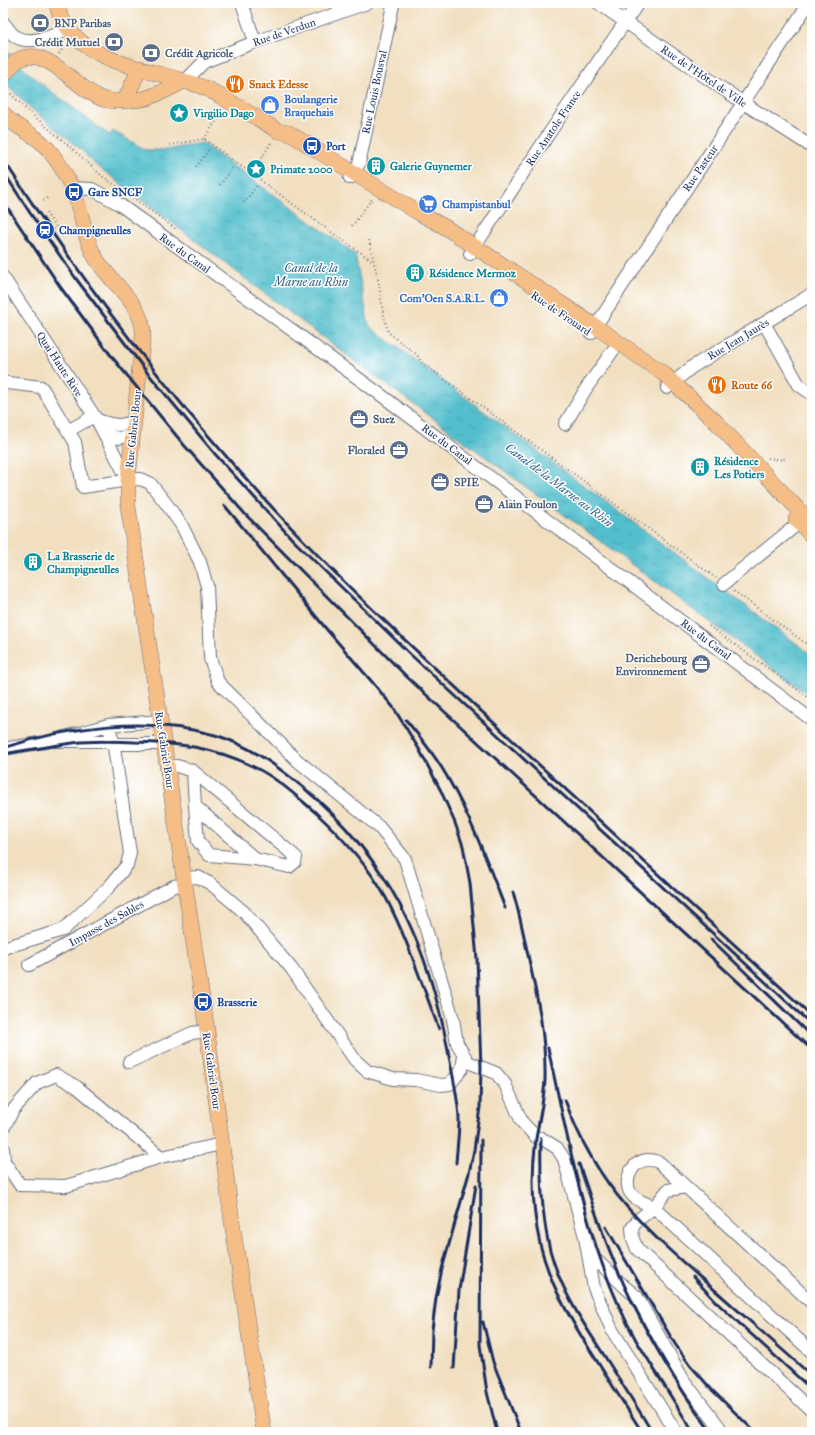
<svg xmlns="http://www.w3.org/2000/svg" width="815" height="1435" font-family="'IM FELL Great Primer',serif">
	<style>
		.water { fill: url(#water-ripples); stroke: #377796 }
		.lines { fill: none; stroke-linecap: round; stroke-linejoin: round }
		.minor-casing { stroke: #666d80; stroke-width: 14 }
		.major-casing { stroke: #666d80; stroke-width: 16 }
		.path { stroke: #666d80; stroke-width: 2; stroke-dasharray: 1 3; stroke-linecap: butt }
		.minor { stroke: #fff; stroke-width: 12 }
		.major { stroke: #f6be87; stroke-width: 15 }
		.rail { stroke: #1b2f5e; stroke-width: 3 }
		.path-bridge { stroke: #666d80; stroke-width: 2; stroke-dasharray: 1 3; stroke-linecap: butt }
		.labels { text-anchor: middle; stroke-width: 3; stroke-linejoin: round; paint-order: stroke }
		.service-label { font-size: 11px; font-weight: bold; fill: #4e5e75; stroke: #fff; text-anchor: start }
		.street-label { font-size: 11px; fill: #1b2f5e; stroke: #fff }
		.food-label { font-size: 11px; font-weight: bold; fill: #c56008; stroke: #fff; text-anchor: start }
		.shop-label { font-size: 11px; font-weight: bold; fill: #366cbe; stroke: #fff; text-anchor: start }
		.culture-label { font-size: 11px; font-weight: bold; fill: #0d838f; stroke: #fff; text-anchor: start }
		.transit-label { font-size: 11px; font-weight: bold; fill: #164399; stroke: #fff; text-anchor: start }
		.water-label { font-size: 12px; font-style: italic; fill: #2f6185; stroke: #fff }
	</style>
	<defs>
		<pattern id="water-ripples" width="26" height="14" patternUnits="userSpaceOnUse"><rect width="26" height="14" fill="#53bfcd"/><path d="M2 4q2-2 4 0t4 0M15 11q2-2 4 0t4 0" fill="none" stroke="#449caa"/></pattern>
	</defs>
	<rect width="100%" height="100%" fill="#fff"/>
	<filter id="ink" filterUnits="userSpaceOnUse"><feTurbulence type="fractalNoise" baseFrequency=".025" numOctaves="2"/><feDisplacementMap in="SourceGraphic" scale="8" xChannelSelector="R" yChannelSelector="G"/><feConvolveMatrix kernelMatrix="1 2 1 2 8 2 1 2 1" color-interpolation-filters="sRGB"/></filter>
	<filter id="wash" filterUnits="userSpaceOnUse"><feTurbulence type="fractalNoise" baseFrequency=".012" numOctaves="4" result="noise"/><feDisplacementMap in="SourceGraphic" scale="16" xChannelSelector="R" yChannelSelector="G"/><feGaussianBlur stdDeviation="0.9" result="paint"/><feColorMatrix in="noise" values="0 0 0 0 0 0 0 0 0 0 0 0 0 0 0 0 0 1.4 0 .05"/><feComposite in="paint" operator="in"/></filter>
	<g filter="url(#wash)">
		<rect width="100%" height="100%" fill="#f1dfc0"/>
		<path class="water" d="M3,46L30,74L47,88L109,135L113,131L146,150H166L202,143L355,254L369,326L812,655V697L314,331L92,162L84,152L33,110L3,82Z"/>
	</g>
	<g filter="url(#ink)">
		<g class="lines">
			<g class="minor-casing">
				<path id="minor" d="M242,3L255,42
					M598,3L739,100L812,147
					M3,22C7,27 11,34 16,37C31,46 54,34 69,30
					M185,81L204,62L255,42L367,3
					M350,178L359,164L393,5L392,3
					M72,188L92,189L119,204L381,395L812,720
					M470,254L548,135L638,3
					M3,277L97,420L128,480
					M764,323L799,385L812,394
					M591,333L809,3
					M3,384L8,383L41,387L44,391L68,431
					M667,388L692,367L812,294
					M94,416L68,431L75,442L83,487L128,480L140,479L150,483L168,506L182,526L200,562L207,586L210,658L218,682L298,761L379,827L405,859L453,1019L457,1043L468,1062L496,1073L505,1084L522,1122L536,1137L541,1138L557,1148L564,1159L585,1237L594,1288L612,1330L676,1432
					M97,420C113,425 117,427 133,422
					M565,424L587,387L614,349
					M105,435L119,438L132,435
					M724,584L805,518
					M160,721L108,725L51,741H104L115,744H164
					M3,749L51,741
					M167,766H177L193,771L296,857L295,862L289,867L255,859L195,806L193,771
					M195,806L198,841L209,855L255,859
					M184,878L198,877L211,884L244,912L291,968L355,1060L367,1071L393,1079L416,1080L441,1085L450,1084L462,1069L464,1056
					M3,948L63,930L110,886L127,865L130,853L113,741L108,725
					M29,965L174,886L185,884
					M129,1062L192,1033L207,1031
					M3,1129L13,1110L37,1083L56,1075L77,1087L161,1157
					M3,1148L4,1161L20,1185L66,1186L161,1157L222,1144
					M686,1187L668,1190L654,1207L638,1220L632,1228L633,1239L637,1249L812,1411
					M590,1249L592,1256L626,1288L637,1297L684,1381L723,1432
					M812,1303L660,1163C635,1150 619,1182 633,1196C640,1203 650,1203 657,1210C708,1257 760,1305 812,1352"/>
			</g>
			<g class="major-casing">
				<path id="major" d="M56,3C73,67 153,67 205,88C215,92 224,99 234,104C249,113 264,122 278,131L289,133L419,213L445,227L595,326L664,374L716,422L812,524
					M3,76C8,71 13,62 20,59C48,45 80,94 106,100C117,102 141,101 152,96C163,92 174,86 185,81
					M125,100L140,68
					M3,113C10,123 20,127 30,134C38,139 46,146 52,154C64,170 74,189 79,208C84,225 87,245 97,260C110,281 136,300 142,324C144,331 143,338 142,345L128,480V506L207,1031L233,1229L264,1432
					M796,519L812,536"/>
			</g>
			<path class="path" d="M59,54L64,47
				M5,88L29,112L75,151L102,176L128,194L177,230
				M204,139L222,112
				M170,145L204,139L338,237L373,261
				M196,167L210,148
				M252,175L272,141
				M220,185L234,166
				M43,201L47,198
				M244,203L258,184
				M46,213L56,227L53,229
				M352,226L372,199
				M369,240L379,284L383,312L388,332L417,355L421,362L716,578
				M768,458L783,460L787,457
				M734,591L812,648
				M709,626L812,700"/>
			<use href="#minor" class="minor"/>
			<use href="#major" class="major"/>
			<path class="rail" d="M3,159C91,296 191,424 304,541C370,610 441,673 510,738C611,831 712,923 812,1016
				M3,171L30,213L77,280L146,371L215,454L293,540L411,655L812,1025
				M3,201L61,288L112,357L184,445L245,514L407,677L812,1050
				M225,506L328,631L373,683L393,707L419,749L441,791L455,823L463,846L470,883L477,959L481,1067L480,1107L474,1150L469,1173L442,1269L436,1298L432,1330L431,1367
				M406,720C422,739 437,758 449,780C472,820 488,864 505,908
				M3,748C70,726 147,716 215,735C249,745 277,766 304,788C388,859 426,939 447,1045C451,1070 458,1094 459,1119C459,1134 457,1148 456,1163
				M3,754C29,750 55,745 81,742C99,741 117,741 135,742C177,743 214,747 252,766C276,777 295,795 315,812C342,837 368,865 386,898C408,940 422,985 439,1029
				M513,892C520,915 524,937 529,960C538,1000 546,1038 545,1080C544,1100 539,1119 536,1139C531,1175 532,1209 540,1244C550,1286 572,1322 595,1358C611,1383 626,1407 642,1432
				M711,939L812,1037
				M548,1048C569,1144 588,1254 636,1340L693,1432
				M565,1100C579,1139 600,1176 627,1207C654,1238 686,1265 717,1292C749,1320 780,1348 812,1376
				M541,1138C540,1176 541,1213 550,1250C560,1288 581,1320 602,1352C619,1379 636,1405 652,1432
				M481,1140L480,1345L487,1392L497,1432
				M579,1164C593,1206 607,1248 626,1289C649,1339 679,1388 711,1432
				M606,1227L675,1344L690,1365L712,1390L755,1432
				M693,1277L716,1302L812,1390
				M483,1322L493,1362L521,1432
				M454,1368L459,1290L476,1185"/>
			<path class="path-bridge" d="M42,237L53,229"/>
		</g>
	</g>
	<defs>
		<g id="bank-disc" transform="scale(1)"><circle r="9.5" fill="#5c6f8a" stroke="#fff"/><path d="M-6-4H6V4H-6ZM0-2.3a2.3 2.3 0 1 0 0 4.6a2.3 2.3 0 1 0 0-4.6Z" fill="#fff"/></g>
		<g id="restaurant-disc" transform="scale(1)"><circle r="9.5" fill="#e8710a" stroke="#fff"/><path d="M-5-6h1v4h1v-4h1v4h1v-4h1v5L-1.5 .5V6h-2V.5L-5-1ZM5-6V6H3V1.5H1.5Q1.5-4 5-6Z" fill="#fff"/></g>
		<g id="shop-disc" transform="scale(1)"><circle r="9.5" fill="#3f7fe0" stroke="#fff"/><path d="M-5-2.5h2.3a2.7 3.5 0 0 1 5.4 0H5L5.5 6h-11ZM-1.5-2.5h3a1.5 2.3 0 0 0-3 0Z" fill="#fff"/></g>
		<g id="sight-disc" transform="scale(1)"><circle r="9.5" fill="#0f9aa8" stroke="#fff"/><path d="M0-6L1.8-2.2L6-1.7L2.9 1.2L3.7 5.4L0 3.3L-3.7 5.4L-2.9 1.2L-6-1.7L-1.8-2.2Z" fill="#fff"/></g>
		<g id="bus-disc" transform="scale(1)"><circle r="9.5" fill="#1a4fb4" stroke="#fff"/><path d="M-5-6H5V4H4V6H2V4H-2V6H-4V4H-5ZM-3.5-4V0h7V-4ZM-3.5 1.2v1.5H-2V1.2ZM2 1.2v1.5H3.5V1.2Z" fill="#fff"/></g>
		<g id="building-disc" transform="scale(1)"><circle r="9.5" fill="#0f9aa8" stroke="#fff"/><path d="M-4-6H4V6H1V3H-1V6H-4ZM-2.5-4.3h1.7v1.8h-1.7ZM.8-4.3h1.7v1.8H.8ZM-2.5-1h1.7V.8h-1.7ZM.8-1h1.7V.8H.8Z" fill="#fff"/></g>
		<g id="supermarket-disc" transform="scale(1)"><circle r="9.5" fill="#3f7fe0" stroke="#fff"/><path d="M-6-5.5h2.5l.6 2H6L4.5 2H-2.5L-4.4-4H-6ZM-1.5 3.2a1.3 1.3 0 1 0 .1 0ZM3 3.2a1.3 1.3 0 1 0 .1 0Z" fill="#fff"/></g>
		<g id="station-disc" transform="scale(1)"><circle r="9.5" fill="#1a4fb4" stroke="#fff"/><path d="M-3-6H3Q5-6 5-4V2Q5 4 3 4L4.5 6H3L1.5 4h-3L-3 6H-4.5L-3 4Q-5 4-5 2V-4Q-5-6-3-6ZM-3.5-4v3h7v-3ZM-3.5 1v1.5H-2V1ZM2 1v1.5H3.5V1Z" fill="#fff"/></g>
		<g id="office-disc" transform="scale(1)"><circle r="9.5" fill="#5c6f8a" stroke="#fff"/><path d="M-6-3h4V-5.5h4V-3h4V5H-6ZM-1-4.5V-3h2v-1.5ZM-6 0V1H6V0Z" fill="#fff"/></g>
	</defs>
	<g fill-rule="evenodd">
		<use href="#bank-disc" x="40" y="23"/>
		<use href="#bank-disc" x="114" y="42"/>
		<use href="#bank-disc" x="151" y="53"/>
		<use href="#restaurant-disc" x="235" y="84"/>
		<use href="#shop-disc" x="270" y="105"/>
		<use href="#sight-disc" x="179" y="113"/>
		<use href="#bus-disc" x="312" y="146"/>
		<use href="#building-disc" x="376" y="166"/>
		<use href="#sight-disc" x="256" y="169"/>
		<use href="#bus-disc" x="74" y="192"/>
		<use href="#supermarket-disc" x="428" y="204"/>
		<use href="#station-disc" x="45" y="230"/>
		<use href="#building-disc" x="415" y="273"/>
		<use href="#shop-disc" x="499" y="298"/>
		<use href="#restaurant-disc" x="717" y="385"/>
		<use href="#office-disc" x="359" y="419"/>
		<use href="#office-disc" x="399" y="450"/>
		<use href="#building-disc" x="700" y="467"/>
		<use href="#office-disc" x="440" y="482"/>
		<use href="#office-disc" x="484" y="504"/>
		<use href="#building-disc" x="33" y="562"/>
		<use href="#office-disc" x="701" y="664"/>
		<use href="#bus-disc" x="203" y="1002"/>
	</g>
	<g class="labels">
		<g class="service-label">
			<text x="54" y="27">BNP Paribas</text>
			<text x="100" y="46" text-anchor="end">Crédit Mutuel</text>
			<text x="165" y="57">Crédit Agricole</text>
			<text x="373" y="423">Suez</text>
			<text x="385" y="454" text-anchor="end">Floraled</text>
			<text x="454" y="486">SPIE</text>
			<text x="498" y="508">Alain Foulon</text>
			<text x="687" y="662" text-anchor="end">Derichebourg<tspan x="687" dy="13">Environnement</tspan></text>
		</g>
		<g class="street-label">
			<text transform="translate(284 32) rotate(-19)" y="4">Rue de Verdun</text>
			<text transform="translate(704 76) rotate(34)" y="4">Rue de l'Hôtel de Ville</text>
			<text transform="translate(374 92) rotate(-78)" y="4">Rue Louis Bousval</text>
			<text transform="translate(553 128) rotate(-56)" y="4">Rue Anatole France</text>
			<text transform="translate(700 168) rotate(-56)" y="4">Rue Pasteur</text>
			<text transform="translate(185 253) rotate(36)" y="4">Rue du Canal</text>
			<text transform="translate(561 313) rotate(34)" y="4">Rue de Frouard</text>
			<text transform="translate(738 339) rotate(-31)" y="4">Rue Jean Jaurès</text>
			<text transform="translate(60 364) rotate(57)" y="4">Quai Haute Rive</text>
			<text transform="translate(133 429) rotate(-84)" y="4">Rue Gabriel Bour</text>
			<text transform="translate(447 444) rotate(37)" y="4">Rue du Canal</text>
			<text transform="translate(706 639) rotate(37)" y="4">Rue du Canal</text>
			<text transform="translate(165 750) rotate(81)" y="4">Rue Gabriel Bour</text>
			<text transform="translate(106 923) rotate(-29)" y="4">Impasse des Sables</text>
			<text transform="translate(212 1071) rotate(82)" y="4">Rue Gabriel Bour</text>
		</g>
		<g class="food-label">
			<text x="249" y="88">Snack Edesse</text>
			<text x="731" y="389">Route 66</text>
		</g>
		<g class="shop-label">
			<text x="284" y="103">Boulangerie<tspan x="284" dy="13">Braquehais</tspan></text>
			<text x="442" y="208">Champistanbul</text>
			<text x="485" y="302" text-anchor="end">Com’Oen S.A.R.L.</text>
		</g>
		<g class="culture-label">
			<text x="193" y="117">Virgilio Dago</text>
			<text x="390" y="170">Galerie Guynemer</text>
			<text x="270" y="173">Primate 2000</text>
			<text x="429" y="277">Résidence Mermoz</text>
			<text x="714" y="465">Résidence<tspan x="714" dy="13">Les Potiers</tspan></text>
			<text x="47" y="560">La Brasserie de<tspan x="47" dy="13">Champigneulles</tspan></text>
		</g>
		<g class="transit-label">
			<text x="326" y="150">Port</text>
			<text x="88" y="196">Gare SNCF</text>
			<text x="59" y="234">Champigneulles</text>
			<text x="217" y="1006">Brasserie</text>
		</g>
		<g class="water-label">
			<text x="311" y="272">Canal de la<tspan x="311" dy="14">Marne au Rhin</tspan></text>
			<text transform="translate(559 485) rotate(37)" y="4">Canal de la Marne au Rhin</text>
		</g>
	</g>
	<rect width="815" height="1435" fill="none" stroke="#fff" stroke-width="16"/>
</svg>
